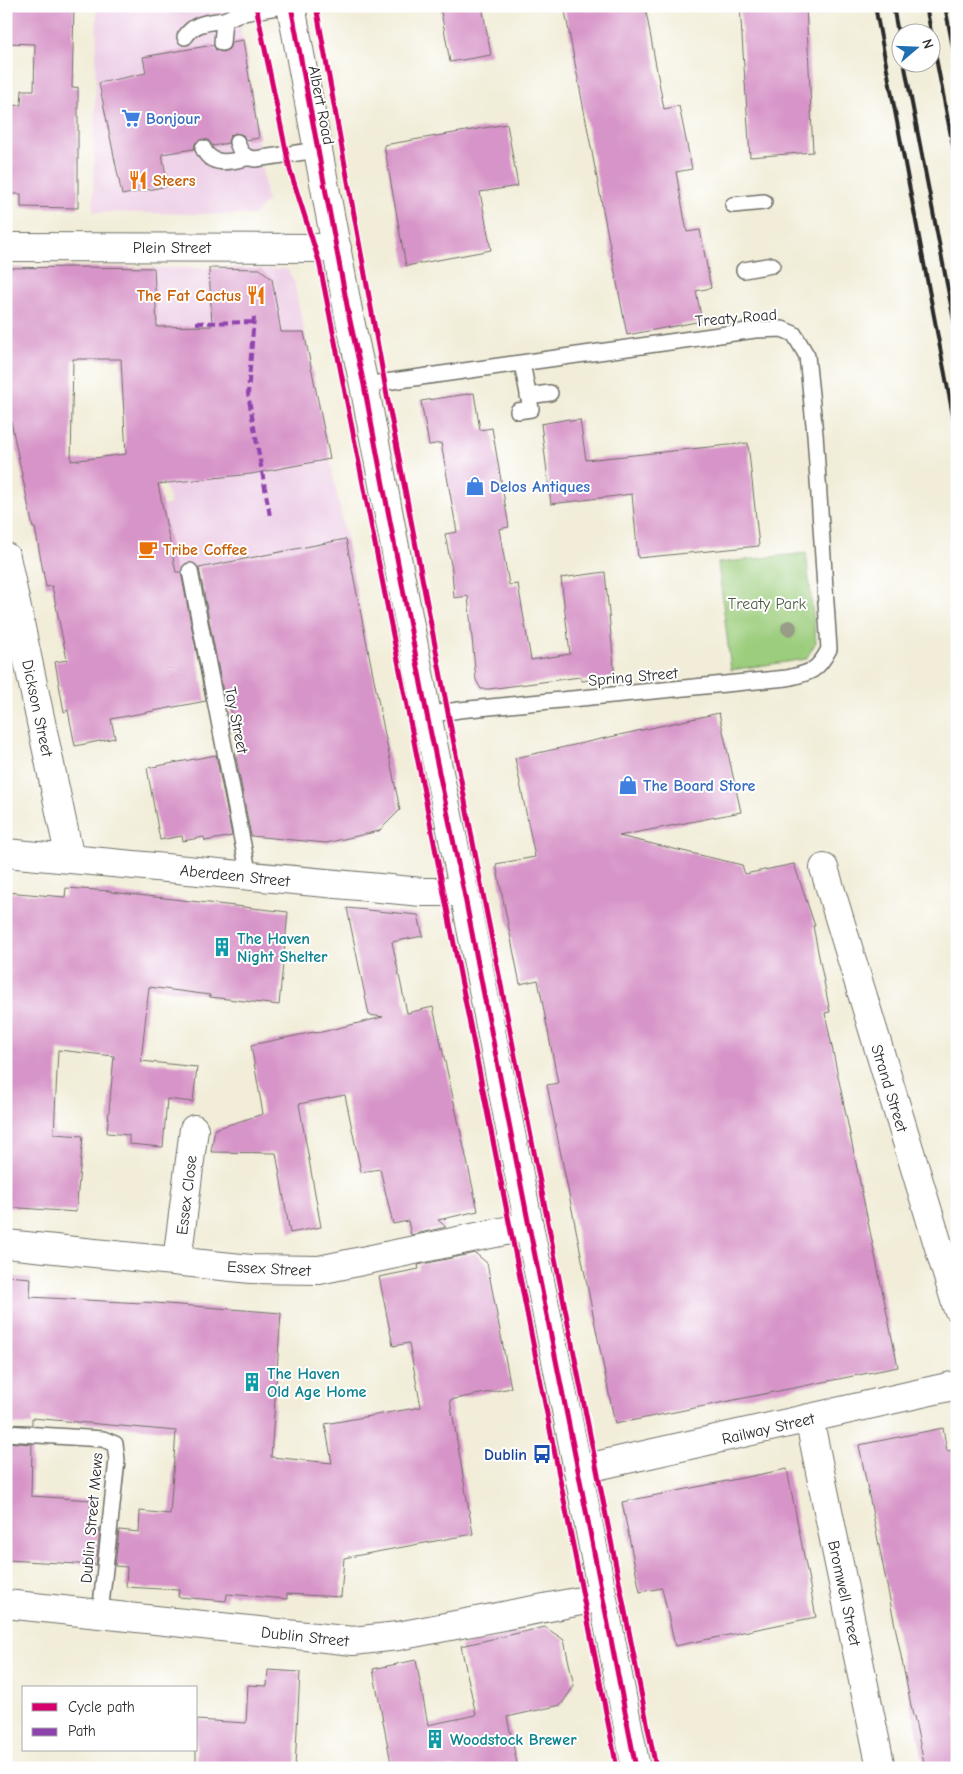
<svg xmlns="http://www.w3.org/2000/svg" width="963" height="1774" font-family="'Comic Neue',sans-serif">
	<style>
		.built { fill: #eed0e7 }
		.green { fill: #9ccd7d; stroke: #647c54 }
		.building { fill: #d794c8; fill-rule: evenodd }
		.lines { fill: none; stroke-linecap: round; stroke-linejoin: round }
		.lane-casing { stroke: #706f68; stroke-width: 18 }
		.street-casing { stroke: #706f68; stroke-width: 30 }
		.primary-casing { stroke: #706f68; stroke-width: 30 }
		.lane { stroke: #fff; stroke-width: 15 }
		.street { stroke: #fff; stroke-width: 28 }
		.primary { stroke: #fff; stroke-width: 28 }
		.rail { stroke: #2b2b2b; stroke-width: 4 }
		.quiet { stroke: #8e44ad; stroke-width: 4; stroke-dasharray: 8 4; stroke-linecap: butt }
		.cycleway-casing { stroke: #fff; stroke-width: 8 }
		.cycleway { stroke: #d6006c; stroke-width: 5 }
		.tree { fill: #979d87 }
		.labels { text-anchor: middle; stroke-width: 4; stroke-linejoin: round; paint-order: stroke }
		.street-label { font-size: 16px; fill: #2b2b2b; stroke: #fff }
		.shop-label { font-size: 16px; font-weight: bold; fill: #366cbe; stroke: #fff; text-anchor: start }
		.food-label { font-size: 16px; font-weight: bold; fill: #c56008; stroke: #fff; text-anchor: start }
		.park-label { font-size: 16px; fill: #4d5c44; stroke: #fff }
		.culture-label { font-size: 16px; font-weight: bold; fill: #0d838f; stroke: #fff; text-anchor: start }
		.transit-label { font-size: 16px; font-weight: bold; fill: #164399; stroke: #fff; text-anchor: end }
	</style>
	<rect width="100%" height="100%" fill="#fff"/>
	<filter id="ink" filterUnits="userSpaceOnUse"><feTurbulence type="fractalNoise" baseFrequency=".02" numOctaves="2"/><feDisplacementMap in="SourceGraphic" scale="10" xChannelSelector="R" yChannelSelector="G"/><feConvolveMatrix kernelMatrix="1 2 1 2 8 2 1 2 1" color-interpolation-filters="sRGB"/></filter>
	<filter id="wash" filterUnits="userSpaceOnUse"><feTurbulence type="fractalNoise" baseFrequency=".0096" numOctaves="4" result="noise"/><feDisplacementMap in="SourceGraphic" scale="20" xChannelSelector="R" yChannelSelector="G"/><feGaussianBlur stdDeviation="1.12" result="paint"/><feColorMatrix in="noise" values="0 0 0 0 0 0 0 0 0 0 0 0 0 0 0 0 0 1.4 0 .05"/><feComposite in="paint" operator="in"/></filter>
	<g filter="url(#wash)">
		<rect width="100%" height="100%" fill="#f1edd8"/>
		<path class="built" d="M97,6H237L267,201L254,215L93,212Z
			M154,268L287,269L294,281L346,539L202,567L167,576L93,521L171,504L164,483Z"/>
		<path class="green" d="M806,553L816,642L806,659L731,670L718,563Z"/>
		<g id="blocks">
			<path class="building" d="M6,6H74L72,88L78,87V208L21,207V194H6V106L21,105L22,90H34L35,44L6,43Z
				M440,6H482L491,55L450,62Z
				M564,6H645L664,109L679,106L692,169L676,172L687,232L700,230L711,288L696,291L702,321L627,335Z
				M740,6H806L813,152L750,157Z
				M243,40L259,138L246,140L243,135L235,133L230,136L228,143L213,146L208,140L203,139L195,143L194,149L162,154L168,186L122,195L99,83L146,73L143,57L213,45L216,50L222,52L229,49L232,42Z
				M507,124L518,186L480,192L491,250L406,266L384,145Z
				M72,267L154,268L157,327L212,326L209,268L260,269L272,279L281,332H304L330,459L251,474L158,484L176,572H181L206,701L111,719L115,738L75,746L68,710L64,712L55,662L67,660L52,586L46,587L35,528H33L6,397V268ZM73,359H121L126,454L71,461Z
				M474,393L480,430L492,428L509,527L499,529L509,585L518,584L531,660L570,654L561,578L605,572L615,677L582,681L580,677L489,689H481L476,680L468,596L454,598L452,570L445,534L457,532L441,443L429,445L421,401Z
				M569,419L570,421L580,420L586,460L748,443L759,546L638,558L632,494L551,504L541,424Z
				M346,539L400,810L379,831L326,843L251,836L235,752L239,751L228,696L224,697L199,568Z
				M719,713L741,812L619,836L742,865L745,874L794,864L815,926H813L830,1012L825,1013L898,1367L615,1424L547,1085L558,1083L538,980L520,984L496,864L535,857L515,758Z
				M216,755L232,836L205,841L204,837L183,841L182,836L160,840L147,768Z
				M66,888L111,891V892L288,912L279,1005L210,997V995L149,987L141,1061L197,1067L193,1102L167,1099L163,1147L129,1144V1135L107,1133L114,1056L58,1050L54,1134L83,1136L76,1212L6,1207V892L65,897Z
				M347,908L418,915L423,936L392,942L407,1013L433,1007L478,1211L438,1220L446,1227L411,1235L408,1221L393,1224L380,1169L361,1172L345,1095L299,1104L321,1227L290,1233L276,1153L211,1152L215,1129L263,1114L251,1045L314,1032V1033L322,1032L383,1017L369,1015Z
				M475,1253L487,1263L511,1388L450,1400L473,1534L344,1558L341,1597L287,1594V1599L227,1594L226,1601L178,1597L179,1590L126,1587L127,1567L115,1566L119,1530L139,1532L140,1511L170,1514L176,1431L32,1418V1425L6,1424V1276L31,1278L30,1297L142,1303V1302L281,1313L271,1457L332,1463L325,1424L421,1407L409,1343L393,1346L379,1277L419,1269L418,1265Z
				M943,1428L947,1451L957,1449V1768H925L914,1716H913L859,1445Z
				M6,1442L32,1444L31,1496L91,1500L89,1528L100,1529L96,1565L6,1560Z
				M787,1469L816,1617L675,1646L662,1588L640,1592L622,1502Z
				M545,1627L564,1640L574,1686L561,1705L507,1717L518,1768H392L373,1669L416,1660L428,1725L476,1715L461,1646Z
				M268,1670L300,1672L295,1768H196V1720L246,1723L248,1685L267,1686Z"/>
		</g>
	</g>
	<g filter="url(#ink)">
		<use href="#blocks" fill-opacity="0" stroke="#706f68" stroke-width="1"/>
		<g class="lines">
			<g class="lane-casing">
				<path id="lane" d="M185,37C195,22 207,23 224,20
					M222,43L224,20L238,14L283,6
					M237,142C240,152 244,158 255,159L318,150
					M203,148C211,167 230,162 247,158
					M733,205L764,202
					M744,270L772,265
					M364,385L755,330L782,329L794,334L807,356L815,434L829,649C818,671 810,673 787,678L459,710L427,715
					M528,396L550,393
					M518,411L531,409L522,363
					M190,571L249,876
					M6,1433L103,1439L115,1444L117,1460L100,1614"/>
			</g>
			<g class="street-casing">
				<path id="street" d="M6,247L337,248
					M6,557L70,859
					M6,853L422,892H464
					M824,868L957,1307
					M6,1244L251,1269L319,1270L529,1226
					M177,1261L194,1129
					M809,1418L881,1768
					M578,1470L957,1385
					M6,1604L353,1641L398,1636L602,1597"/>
			</g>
			<g class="primary-casing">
				<path id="primary" d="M291,6L349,316L364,385L427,715L464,892L529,1226L578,1470L636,1768"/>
			</g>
			<use href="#lane" class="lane"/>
			<use href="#street" class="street"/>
			<use href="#primary" class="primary"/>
			<path class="rail" d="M875,6L957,437
				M893,6L900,44
				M926,6L957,167
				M945,6L957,69
				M904,62L957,336"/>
			<path class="quiet" d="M254,317L248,394L270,516
				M196,323L254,322"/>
			<g class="cycleway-casing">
				<path id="cycleway" d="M256,6L290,170L319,261L617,1768
					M291,6L349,316L364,385L427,715L464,892L529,1226L578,1470L636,1768
					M316,6L388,401L480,879L656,1768"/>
			</g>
			<use href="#cycleway" class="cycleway"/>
		</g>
		<circle class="tree" cx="789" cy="628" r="8"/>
	</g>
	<defs>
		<g id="supermarket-bare" transform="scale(1.5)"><path d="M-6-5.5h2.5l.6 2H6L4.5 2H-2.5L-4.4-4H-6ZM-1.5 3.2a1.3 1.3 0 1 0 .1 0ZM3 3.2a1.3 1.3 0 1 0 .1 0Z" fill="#3f7fe0" stroke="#fff" stroke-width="2.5" paint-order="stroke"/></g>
		<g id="restaurant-bare" transform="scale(1.5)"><path d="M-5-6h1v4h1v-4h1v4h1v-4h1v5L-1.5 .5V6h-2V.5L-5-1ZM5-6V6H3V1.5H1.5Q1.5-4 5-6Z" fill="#e8710a" stroke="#fff" stroke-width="2.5" paint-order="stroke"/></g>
		<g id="shop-bare" transform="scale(1.5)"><path d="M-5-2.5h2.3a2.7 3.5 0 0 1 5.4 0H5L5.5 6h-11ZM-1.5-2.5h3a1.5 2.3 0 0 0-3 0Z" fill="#3f7fe0" stroke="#fff" stroke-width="2.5" paint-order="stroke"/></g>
		<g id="cafe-bare" transform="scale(1.5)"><path d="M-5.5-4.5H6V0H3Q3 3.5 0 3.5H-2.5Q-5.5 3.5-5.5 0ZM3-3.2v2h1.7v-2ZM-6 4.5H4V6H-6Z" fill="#e8710a" stroke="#fff" stroke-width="2.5" paint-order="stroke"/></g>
		<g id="building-bare" transform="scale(1.5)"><path d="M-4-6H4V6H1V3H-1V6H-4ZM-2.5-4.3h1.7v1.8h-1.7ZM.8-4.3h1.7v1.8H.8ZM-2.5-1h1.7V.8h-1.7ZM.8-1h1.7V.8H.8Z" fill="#0f9aa8" stroke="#fff" stroke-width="2.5" paint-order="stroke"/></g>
		<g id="bus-bare" transform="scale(1.5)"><path d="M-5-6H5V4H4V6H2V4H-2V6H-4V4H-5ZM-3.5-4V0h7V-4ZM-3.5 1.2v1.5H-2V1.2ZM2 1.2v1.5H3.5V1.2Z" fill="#1a4fb4" stroke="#fff" stroke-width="2.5" paint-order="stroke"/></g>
	</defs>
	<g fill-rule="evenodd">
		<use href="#supermarket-bare" x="131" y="118"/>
		<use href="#restaurant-bare" x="138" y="180"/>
		<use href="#restaurant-bare" x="256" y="295"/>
		<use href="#shop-bare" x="475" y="486"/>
		<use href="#cafe-bare" x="148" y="549"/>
		<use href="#shop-bare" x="628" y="785"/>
		<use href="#building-bare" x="222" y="947"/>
		<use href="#building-bare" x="252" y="1382"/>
		<use href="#bus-bare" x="542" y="1454"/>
		<use href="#building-bare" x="435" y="1739"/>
	</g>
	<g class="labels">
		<g class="street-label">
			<text transform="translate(322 105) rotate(79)" y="6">Albert Road</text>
			<text x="172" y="253">Plein Street</text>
			<text transform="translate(736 317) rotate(-5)" y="6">Treaty Road</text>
			<text transform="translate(633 676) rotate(-5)" y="6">Spring Street</text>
			<text transform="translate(38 708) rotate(78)" y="6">Dickson Street</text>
			<text transform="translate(237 720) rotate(79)" y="6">Tay Street</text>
			<text transform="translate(235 875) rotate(6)" y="6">Aberdeen Street</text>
			<text transform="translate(890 1088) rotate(73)" y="6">Strand Street</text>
			<text transform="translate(186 1195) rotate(-83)" y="6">Essex Close</text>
			<text transform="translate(269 1268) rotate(3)" y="6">Essex Street</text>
			<text transform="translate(768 1428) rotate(-13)" y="6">Railway Street</text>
			<text transform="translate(91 1518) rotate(-85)" y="6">Dublin Street Mews</text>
			<text transform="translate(845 1593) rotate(78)" y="6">Bromwell Street</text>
			<text transform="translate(305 1636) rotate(6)" y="6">Dublin Street</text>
		</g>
		<g class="shop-label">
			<text x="146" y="124">Bonjour</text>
			<text x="490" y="492">Delos Antiques</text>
			<text x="643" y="791">The Board Store</text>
		</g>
		<g class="food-label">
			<text x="153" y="186">Steers</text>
			<text x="241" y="301" text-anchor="end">The Fat Cactus</text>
			<text x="163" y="555">Tribe Coffee</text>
		</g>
		<g class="park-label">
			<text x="767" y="609">Treaty Park</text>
		</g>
		<g class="culture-label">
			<text x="237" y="944">The Haven<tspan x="237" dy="18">Night Shelter</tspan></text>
			<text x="267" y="1379">The Haven<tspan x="267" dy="18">Old Age Home</tspan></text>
			<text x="450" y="1745">Woodstock Brewer</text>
		</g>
		<g class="transit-label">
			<text x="527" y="1460">Dublin</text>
		</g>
	</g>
	<rect width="963" height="1774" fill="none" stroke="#fff" stroke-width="25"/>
	<rect x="22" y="1686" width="175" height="65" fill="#ffffff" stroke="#aaaaaa"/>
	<rect x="32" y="1703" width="25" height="8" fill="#d6006c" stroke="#aaaaaa"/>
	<text x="68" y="1712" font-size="15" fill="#2b2b2b">Cycle path</text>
	<rect x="32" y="1728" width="25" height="8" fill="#8e44ad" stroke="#aaaaaa"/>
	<text x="68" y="1736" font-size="15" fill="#2b2b2b">Path</text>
	<g transform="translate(916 48) rotate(71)"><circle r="24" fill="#ffffff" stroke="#aaaaaa"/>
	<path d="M0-4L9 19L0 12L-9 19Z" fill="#1f6fb2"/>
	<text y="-8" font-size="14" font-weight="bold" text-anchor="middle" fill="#2b2b2b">N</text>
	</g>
</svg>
